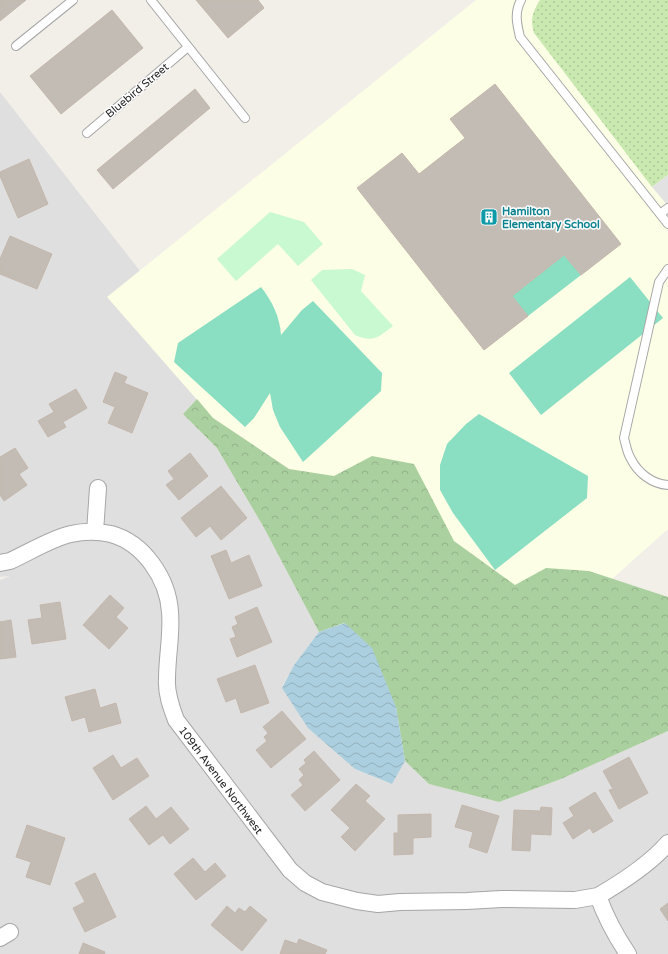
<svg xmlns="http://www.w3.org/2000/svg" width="668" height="954" font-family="'Varela Round',sans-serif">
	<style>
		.residential { fill: #e0dfdf }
		.education { fill: #fdfee6 }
		.grass { fill: url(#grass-dots) }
		.forest { fill: url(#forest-crowns) }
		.park { fill: #c9f9d0 }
		.pitch { fill: #8adec2 }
		.parking { fill: #e2e2e2 }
		.water { fill: url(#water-waves) }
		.building { fill: #c3bcb5; stroke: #c3b7ac }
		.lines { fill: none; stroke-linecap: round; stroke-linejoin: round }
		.service-casing { stroke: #a6a6a6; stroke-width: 10 }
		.minor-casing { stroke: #a6a6a6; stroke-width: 18 }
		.service { stroke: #fff; stroke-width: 8 }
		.minor { stroke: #fff; stroke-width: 16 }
		.labels { text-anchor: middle; stroke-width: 3; stroke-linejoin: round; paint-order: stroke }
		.street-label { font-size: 11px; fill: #222; stroke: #fff }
		.culture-label { font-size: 11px; font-weight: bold; fill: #0d838f; stroke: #fff; text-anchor: start }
	</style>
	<defs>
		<pattern id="grass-dots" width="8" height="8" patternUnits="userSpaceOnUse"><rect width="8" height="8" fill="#cae9b1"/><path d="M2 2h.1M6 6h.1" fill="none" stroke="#adc898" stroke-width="1.8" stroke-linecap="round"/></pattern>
		<pattern id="forest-crowns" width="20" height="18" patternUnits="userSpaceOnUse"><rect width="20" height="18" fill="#abd09f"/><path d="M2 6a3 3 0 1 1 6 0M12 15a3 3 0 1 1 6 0" fill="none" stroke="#93b289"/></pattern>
		<pattern id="water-waves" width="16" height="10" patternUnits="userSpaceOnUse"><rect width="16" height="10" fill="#abcfde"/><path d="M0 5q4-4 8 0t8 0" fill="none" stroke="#93b1be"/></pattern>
	</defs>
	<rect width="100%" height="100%" fill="#f2efe9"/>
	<path class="residential" d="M0,92L140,271L108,297L197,399L183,414L217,448L263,526L319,632L294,665L282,687L355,769L391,784L405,761L429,784L499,802L561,779L668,731V954H0V580L10,576L0,577Z"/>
	<path class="education" d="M476,0H668V529L557,628L289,469L213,418L107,297Z"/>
	<path class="grass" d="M540,0H668V175L652,187L534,33C530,19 532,13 540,0Z"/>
	<path class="forest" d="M197,399L213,418L289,469L334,476L372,456L414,464L454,541L515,585L546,568L589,571L668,597V731L561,779L499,802L429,784L405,761L396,707L344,623L319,632L263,526L217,448L183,414Z"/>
	<path class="park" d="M270,212L304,222L323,244L298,266L278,244L236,281L217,259Z
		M352,269L365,275L361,291L393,326C378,337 374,343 355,335L311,280L322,270Z"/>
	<path class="pitch" d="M564,255L581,275L528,316L512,296Z
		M630,277L663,318L541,415L509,373Z
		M261,287C272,301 280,317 281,335L302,310L313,301L382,373L381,391L303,462L280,427L273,410L270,393L254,418L245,427L174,362L178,343Z
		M479,414L588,476L587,498L495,570L453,513L440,490V465L447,444L466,424Z"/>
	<path class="parking" d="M668,175V206L652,187Z"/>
	<path class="water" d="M345,623L372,648L396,707L405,761L392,784L355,769L308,728L282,688L294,665L319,632Z"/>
	<path class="building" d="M0,0H26L0,21Z
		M196,0H258L264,8L228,38Z
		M112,10L143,48L61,114L30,76Z
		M495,84L621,244L581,275L564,255L512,296L528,316L484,350L357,188L402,153L419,174L465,138L450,119Z
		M195,89L210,108L113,189L97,170Z
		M29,159L48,204L18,218L0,176V172Z
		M10,236L52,254L37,289L0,274V259Z
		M115,372L127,377L124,383L148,393L132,433L108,423L115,407L103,402Z
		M76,389L87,408L63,422L66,427L48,437L38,421L54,412L49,404Z
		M15,448L28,468L19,474L27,485L4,501L0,495V457Z
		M190,453L208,476L179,500L166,485L174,479L168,471Z
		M221,486L247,518L221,540L210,526L196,537L181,518Z
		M226,550L231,563L249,555L262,586L229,599L211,556Z
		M110,595L124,608L116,617L128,628L109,649L83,625Z
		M60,602L66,639L32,644L28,620L42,618L40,605Z
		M257,607L272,642L237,657L230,639L236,637L232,627L238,624L235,617Z
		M11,620L16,657L0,659V622Z
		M255,665L269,703L241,713L236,698L226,702L217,679Z
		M95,689L100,708L116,703L121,723L89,732L85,717L72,721L65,697Z
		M282,711L306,739L271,768L256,750L267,741L264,737L268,733L263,727Z
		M314,751L340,780L305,811L291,795L303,785L299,780L304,775L299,769L306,763L304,760Z
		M113,755L121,768L137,758L149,776L113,800L93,768Z
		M629,757L648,793L619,809L609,790L613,789L603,771Z
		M356,784L370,796L365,801L385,819L355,851L341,837L350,828L331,810Z
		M595,792L613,821L593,833L590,828L573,839L563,823L574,816L569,808Z
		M462,805L499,816L487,853L469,847L473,832L455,827Z
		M146,806L156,819L171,807L189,829L170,844L163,835L149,845L129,819Z
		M541,807L552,808L551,835L531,834L530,851L512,850L514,810L540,811Z
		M431,814V837L413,838V854L394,855V833H398V815Z
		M27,825L65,838L50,885L26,877L31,862L16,857Z
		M193,858L205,872L215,863L226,876L196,900L174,874Z
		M95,873L116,917L85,932L73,908L85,902L75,883Z
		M668,903V921L660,909Z
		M227,906L235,913L239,908L245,912L250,906L267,920L242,951L211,925Z
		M299,939L327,950L325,954H280L285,940L297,944Z
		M83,943L105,952L104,954H79Z"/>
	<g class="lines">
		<g class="service-casing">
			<path id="service" d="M151,0L245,118
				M521,0C514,13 517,24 520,37L668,224
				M16,46L73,0
				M87,133L188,47
				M660,214L668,208
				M668,269L659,282L624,438C626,445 627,453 631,459C638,473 652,484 668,485"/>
		</g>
		<g class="minor-casing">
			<path id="minor" d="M95,532L98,488
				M0,563L10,561C28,553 52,538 71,534C84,531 98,531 111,534C144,543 168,579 170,612C172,634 167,656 167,679C166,693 171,707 176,720L290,870L305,883L322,892L357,901L378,904L400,902L467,901L501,899L575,900L598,896C606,918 615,935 628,954
				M598,896C622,882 650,864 668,843
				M0,938L10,932"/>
		</g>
		<use href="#service" class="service"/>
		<use href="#minor" class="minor"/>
	</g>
	<defs>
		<g id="building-square" transform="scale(0.9)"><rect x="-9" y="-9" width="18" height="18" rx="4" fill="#0f9aa8" stroke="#fff"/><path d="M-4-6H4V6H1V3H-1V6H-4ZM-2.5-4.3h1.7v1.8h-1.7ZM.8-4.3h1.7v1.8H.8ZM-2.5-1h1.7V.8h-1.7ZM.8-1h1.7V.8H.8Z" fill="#fff"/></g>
	</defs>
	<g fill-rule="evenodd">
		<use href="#building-square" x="489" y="217"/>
	</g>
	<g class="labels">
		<g class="street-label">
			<text transform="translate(137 90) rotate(-40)" y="4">Bluebird Street</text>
			<text transform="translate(221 780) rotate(53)" y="4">109th Avenue Northwest</text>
		</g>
		<g class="culture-label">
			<text x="502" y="215">Hamilton<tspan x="502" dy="13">Elementary School</tspan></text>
		</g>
	</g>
</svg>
